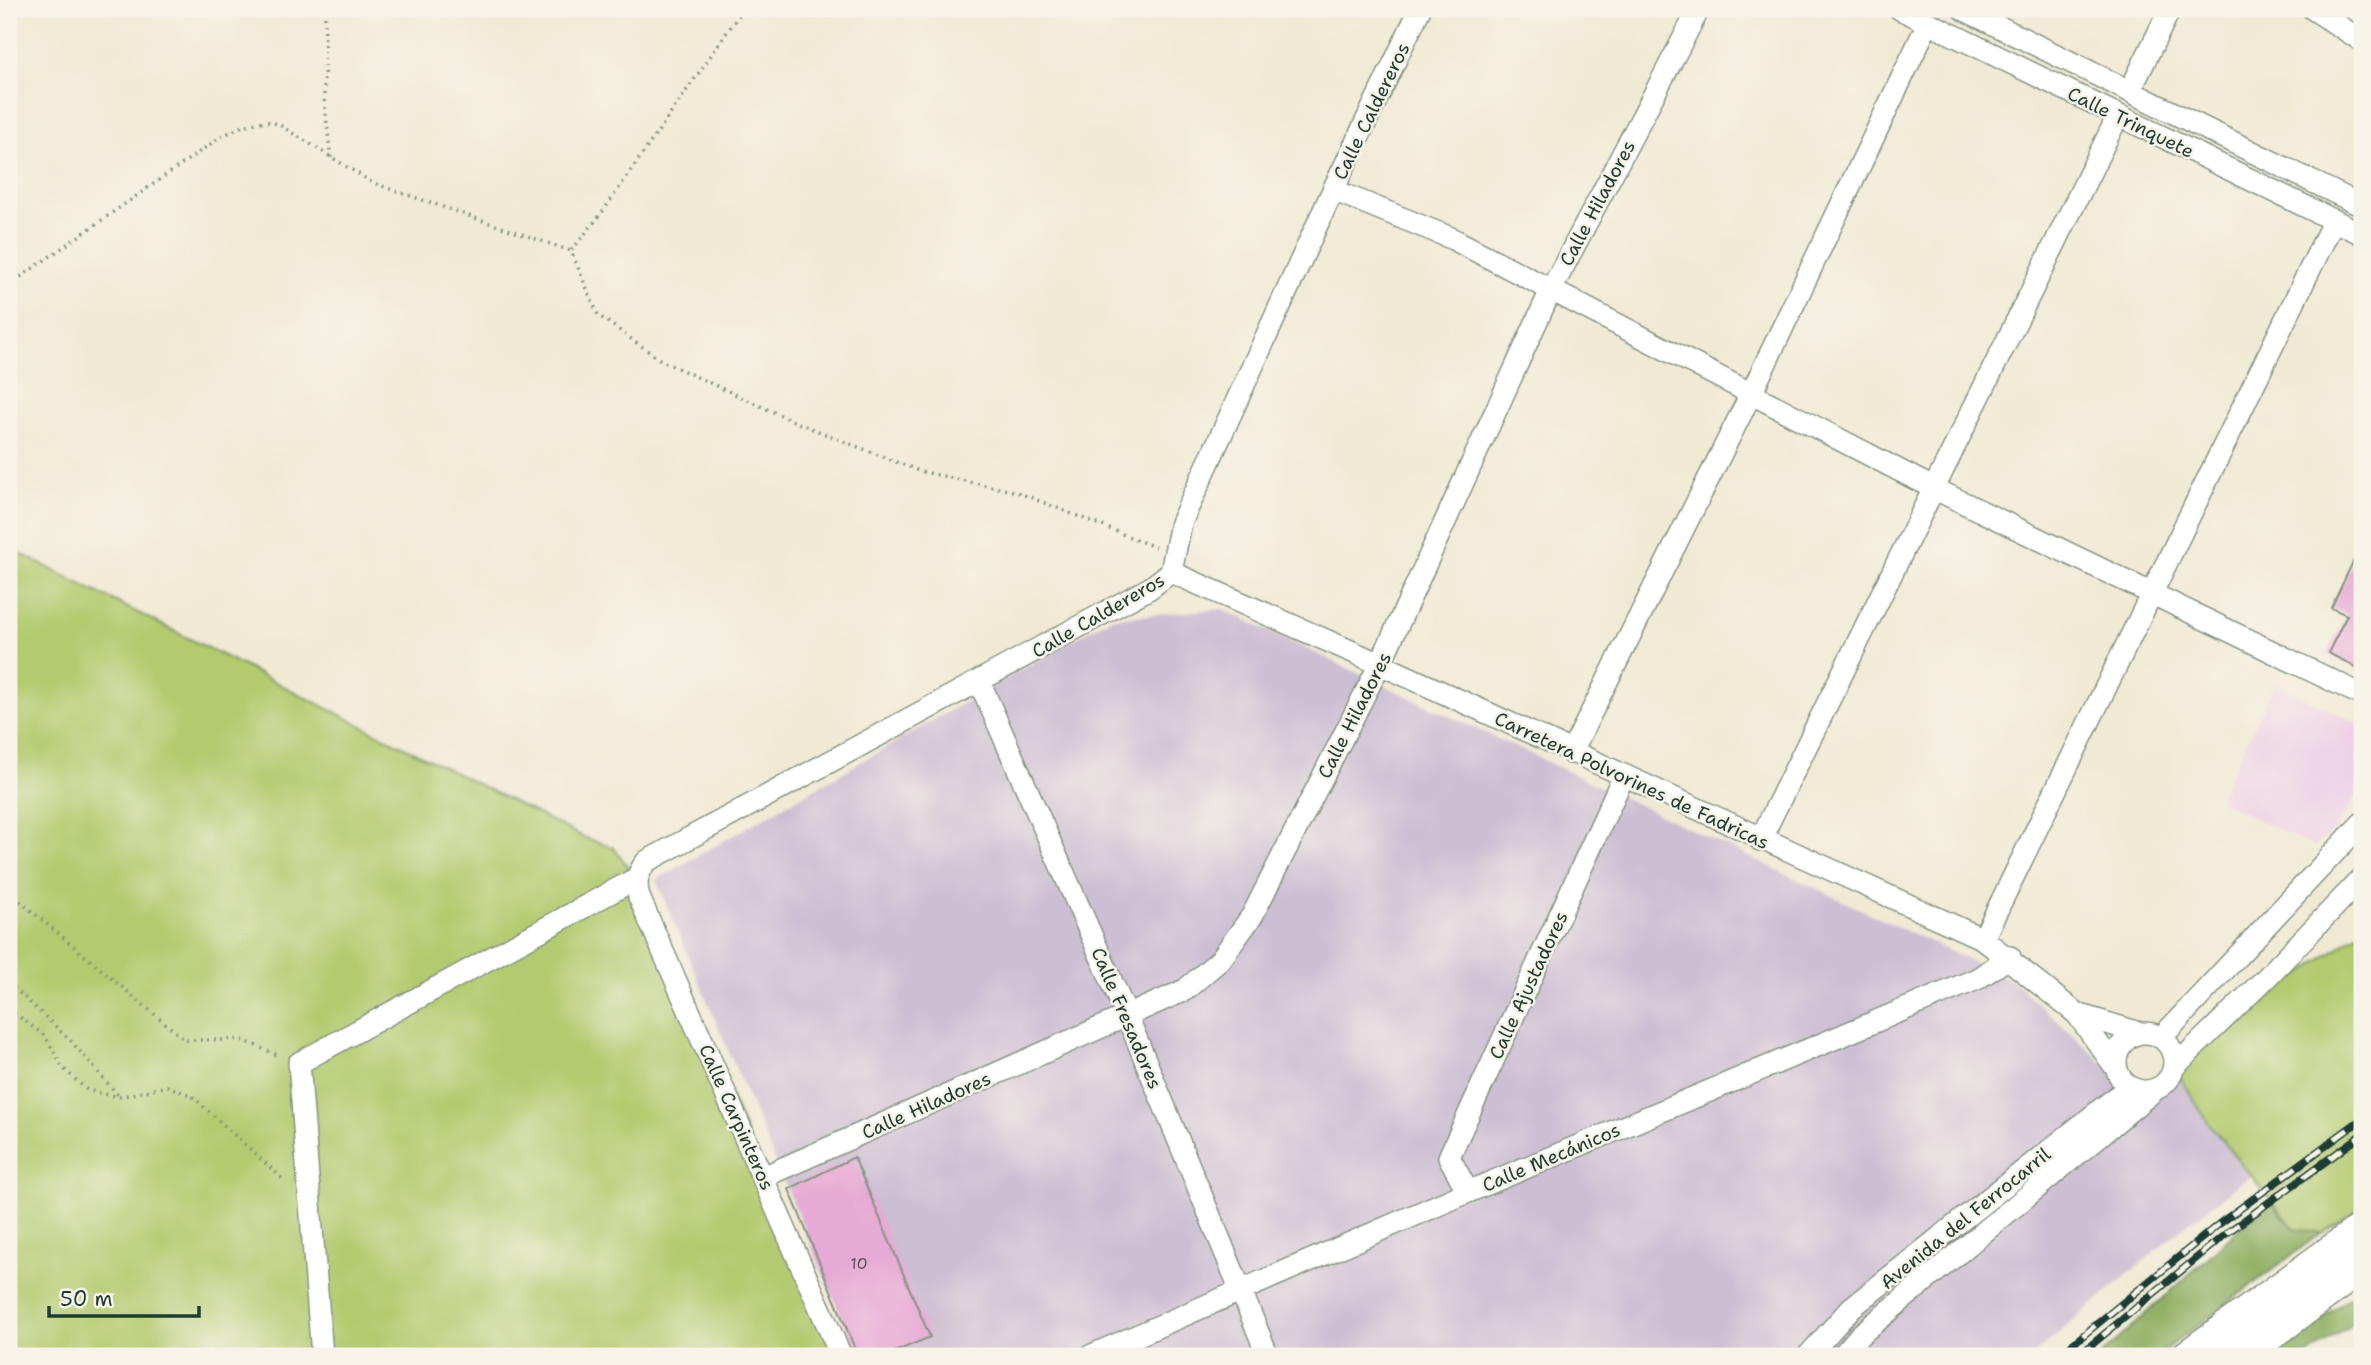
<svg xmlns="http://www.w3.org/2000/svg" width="2371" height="1365" font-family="'Shantell Sans',sans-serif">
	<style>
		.built { fill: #eed0e7 }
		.industrial { fill: #ccbed3 }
		.green { fill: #b3ca6e; stroke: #698451; stroke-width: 2 }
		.forest { fill: #8eae61; stroke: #56764a; stroke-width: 2 }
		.building { fill: #e7a9d5 }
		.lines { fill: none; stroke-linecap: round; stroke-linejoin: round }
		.minor-casing { stroke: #889484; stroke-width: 24 }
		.highway-casing { stroke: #889484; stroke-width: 35 }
		.path { stroke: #889484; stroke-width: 3.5; stroke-dasharray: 2 5; stroke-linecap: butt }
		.minor { stroke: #fff; stroke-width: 21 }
		.highway { stroke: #fff; stroke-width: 32 }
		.rail-casing { stroke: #1f3d34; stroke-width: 8 }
		.rail { stroke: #f7f3e8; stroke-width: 5; stroke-dasharray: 16; stroke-linecap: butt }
		.labels { text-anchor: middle; stroke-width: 5; stroke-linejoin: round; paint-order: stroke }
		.number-label { font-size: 16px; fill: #51585c }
		.street-label { font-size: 19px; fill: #1f3d34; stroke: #f7f3e8 }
	</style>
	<rect width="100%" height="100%" fill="#f7f3e8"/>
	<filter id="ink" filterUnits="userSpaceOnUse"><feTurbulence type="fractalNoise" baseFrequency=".0143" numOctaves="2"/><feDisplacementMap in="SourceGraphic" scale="14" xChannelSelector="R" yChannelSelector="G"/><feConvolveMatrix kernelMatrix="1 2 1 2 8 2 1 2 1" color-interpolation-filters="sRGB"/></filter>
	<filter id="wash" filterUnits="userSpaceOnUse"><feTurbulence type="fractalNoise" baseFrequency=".00686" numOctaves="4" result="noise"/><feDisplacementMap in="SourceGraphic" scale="28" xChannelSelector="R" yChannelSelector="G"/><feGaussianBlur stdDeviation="1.57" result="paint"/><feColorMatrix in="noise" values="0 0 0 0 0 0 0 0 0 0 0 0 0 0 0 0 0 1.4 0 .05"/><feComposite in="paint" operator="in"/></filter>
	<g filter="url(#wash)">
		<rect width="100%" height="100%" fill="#f0ead4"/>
		<path class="built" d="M2275,684L2362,725V787L2333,832L2314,847L2218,800Z"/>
		<path class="industrial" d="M1222,609L2013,981L2108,1067L2156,1089L2174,1067L2209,1124L2251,1175L2181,1229L2032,1356H858L656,880L1111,618Z"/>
		<path class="green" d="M9,548L585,838L613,847L637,878L842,1356H9Z
			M2362,930V1207L2321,1233L2294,1228L2209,1124L2174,1067Z"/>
		<path class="forest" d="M2270,1201L2294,1228L2321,1233L2157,1356H2100Z
			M2362,1288V1317L2306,1356H2273Z"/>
		<g id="blocks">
			<path class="building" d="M2362,543V670L2328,653L2347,615L2331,608Z
				M854,1157L930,1337L885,1356H858L789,1189Z"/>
		</g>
	</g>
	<g filter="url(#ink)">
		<use href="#blocks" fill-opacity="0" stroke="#889484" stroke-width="2"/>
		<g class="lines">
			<g class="minor-casing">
				<path id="minor" d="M1900,9L2362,234
					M1963,9L2362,206
					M2313,9L2362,41
					M2130,91L2170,9
					M1333,190L1451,238L1935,489L2362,695
					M1171,572L1380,664L1983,939L2077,1014L2116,1068
					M980,683L1127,1016L1268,1356
					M1571,753L1751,394L1928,23
					M1760,840L2118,116
					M1983,939L2334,220
					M2077,1014L2140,1033
					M2116 1062a29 29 0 1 1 58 0a29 29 0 1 1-58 0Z
					M2161,1038L2362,823
					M2174,1067L2266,978L2362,878
					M763,1177L1185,990L1220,960L1252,916L1380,664L1551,290L1699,9
					M1468,1192L1449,1157L1623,777
					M322,1356L299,1063L637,878
					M841,1356L639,897C635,882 637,873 647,861L1150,588L1171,572L1181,523L1333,190L1420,9
					M1090,1356L1468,1192L1977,979L2010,957
					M1808,1356L1851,1308L2129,1087
					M1842,1356L1860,1335L2156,1089"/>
			</g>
			<g class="highway-casing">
				<path id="highway" d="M2188,1356L2362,1229
					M2241,1356L2362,1266"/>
			</g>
			<path class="path" d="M325,9L324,98L331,159
				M743,9L601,214L571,251L598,315L662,361L800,424L919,471L1017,492L1155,547
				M9,285L222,136L243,126L265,121L278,124L373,183L571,251
				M9,892L185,1040H242L280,1056
				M9,983L70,1040L118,1095
				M9,1009L45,1036L63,1068L87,1090L119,1097L167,1086L192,1096L285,1181
				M2353,1356L2362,1347"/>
			<use href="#minor" class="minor"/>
			<use href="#highway" class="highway"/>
			<g class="rail-casing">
				<path id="rail" d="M2058,1356L2219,1224L2362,1119
					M2078,1356L2228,1232L2362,1135"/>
			</g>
			<use href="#rail" class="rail"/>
		</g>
	</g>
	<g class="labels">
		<g class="number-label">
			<text x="859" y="1269">10</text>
		</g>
		<g class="street-label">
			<text transform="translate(1371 111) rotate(-64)" y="7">Calle Caldereros</text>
			<text transform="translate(2131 122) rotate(26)" y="7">Calle Trinquete</text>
			<text transform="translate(1597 203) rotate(-62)" y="7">Calle Hiladores</text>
			<text transform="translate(1098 615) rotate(-30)" y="7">Calle Caldereros</text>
			<text transform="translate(1354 715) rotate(-63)" y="7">Calle Hiladores</text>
			<text transform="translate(1632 780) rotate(25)" y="7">Carretera Polvorines de Fadricas</text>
			<text transform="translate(1528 985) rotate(-65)" y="7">Calle Ajustadores</text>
			<text transform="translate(1127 1018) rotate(67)" y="7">Calle Fresadores</text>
			<text transform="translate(926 1105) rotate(-24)" y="7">Calle Hiladores</text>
			<text transform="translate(737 1117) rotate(66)" y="7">Calle Carpinteros</text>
			<text transform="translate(1551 1157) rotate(-23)" y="7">Calle Mecánicos</text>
			<text transform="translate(1965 1218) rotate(-39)" y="7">Avenida del Ferrocarril</text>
		</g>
	</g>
	<rect width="2371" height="1365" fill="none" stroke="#f7f3e8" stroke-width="35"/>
	<path d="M49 1306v10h150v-10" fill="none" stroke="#1f3d34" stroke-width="3.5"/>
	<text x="60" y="1306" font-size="21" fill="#1f3d34" stroke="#f7f3e8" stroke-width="5" paint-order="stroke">50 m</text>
</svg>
